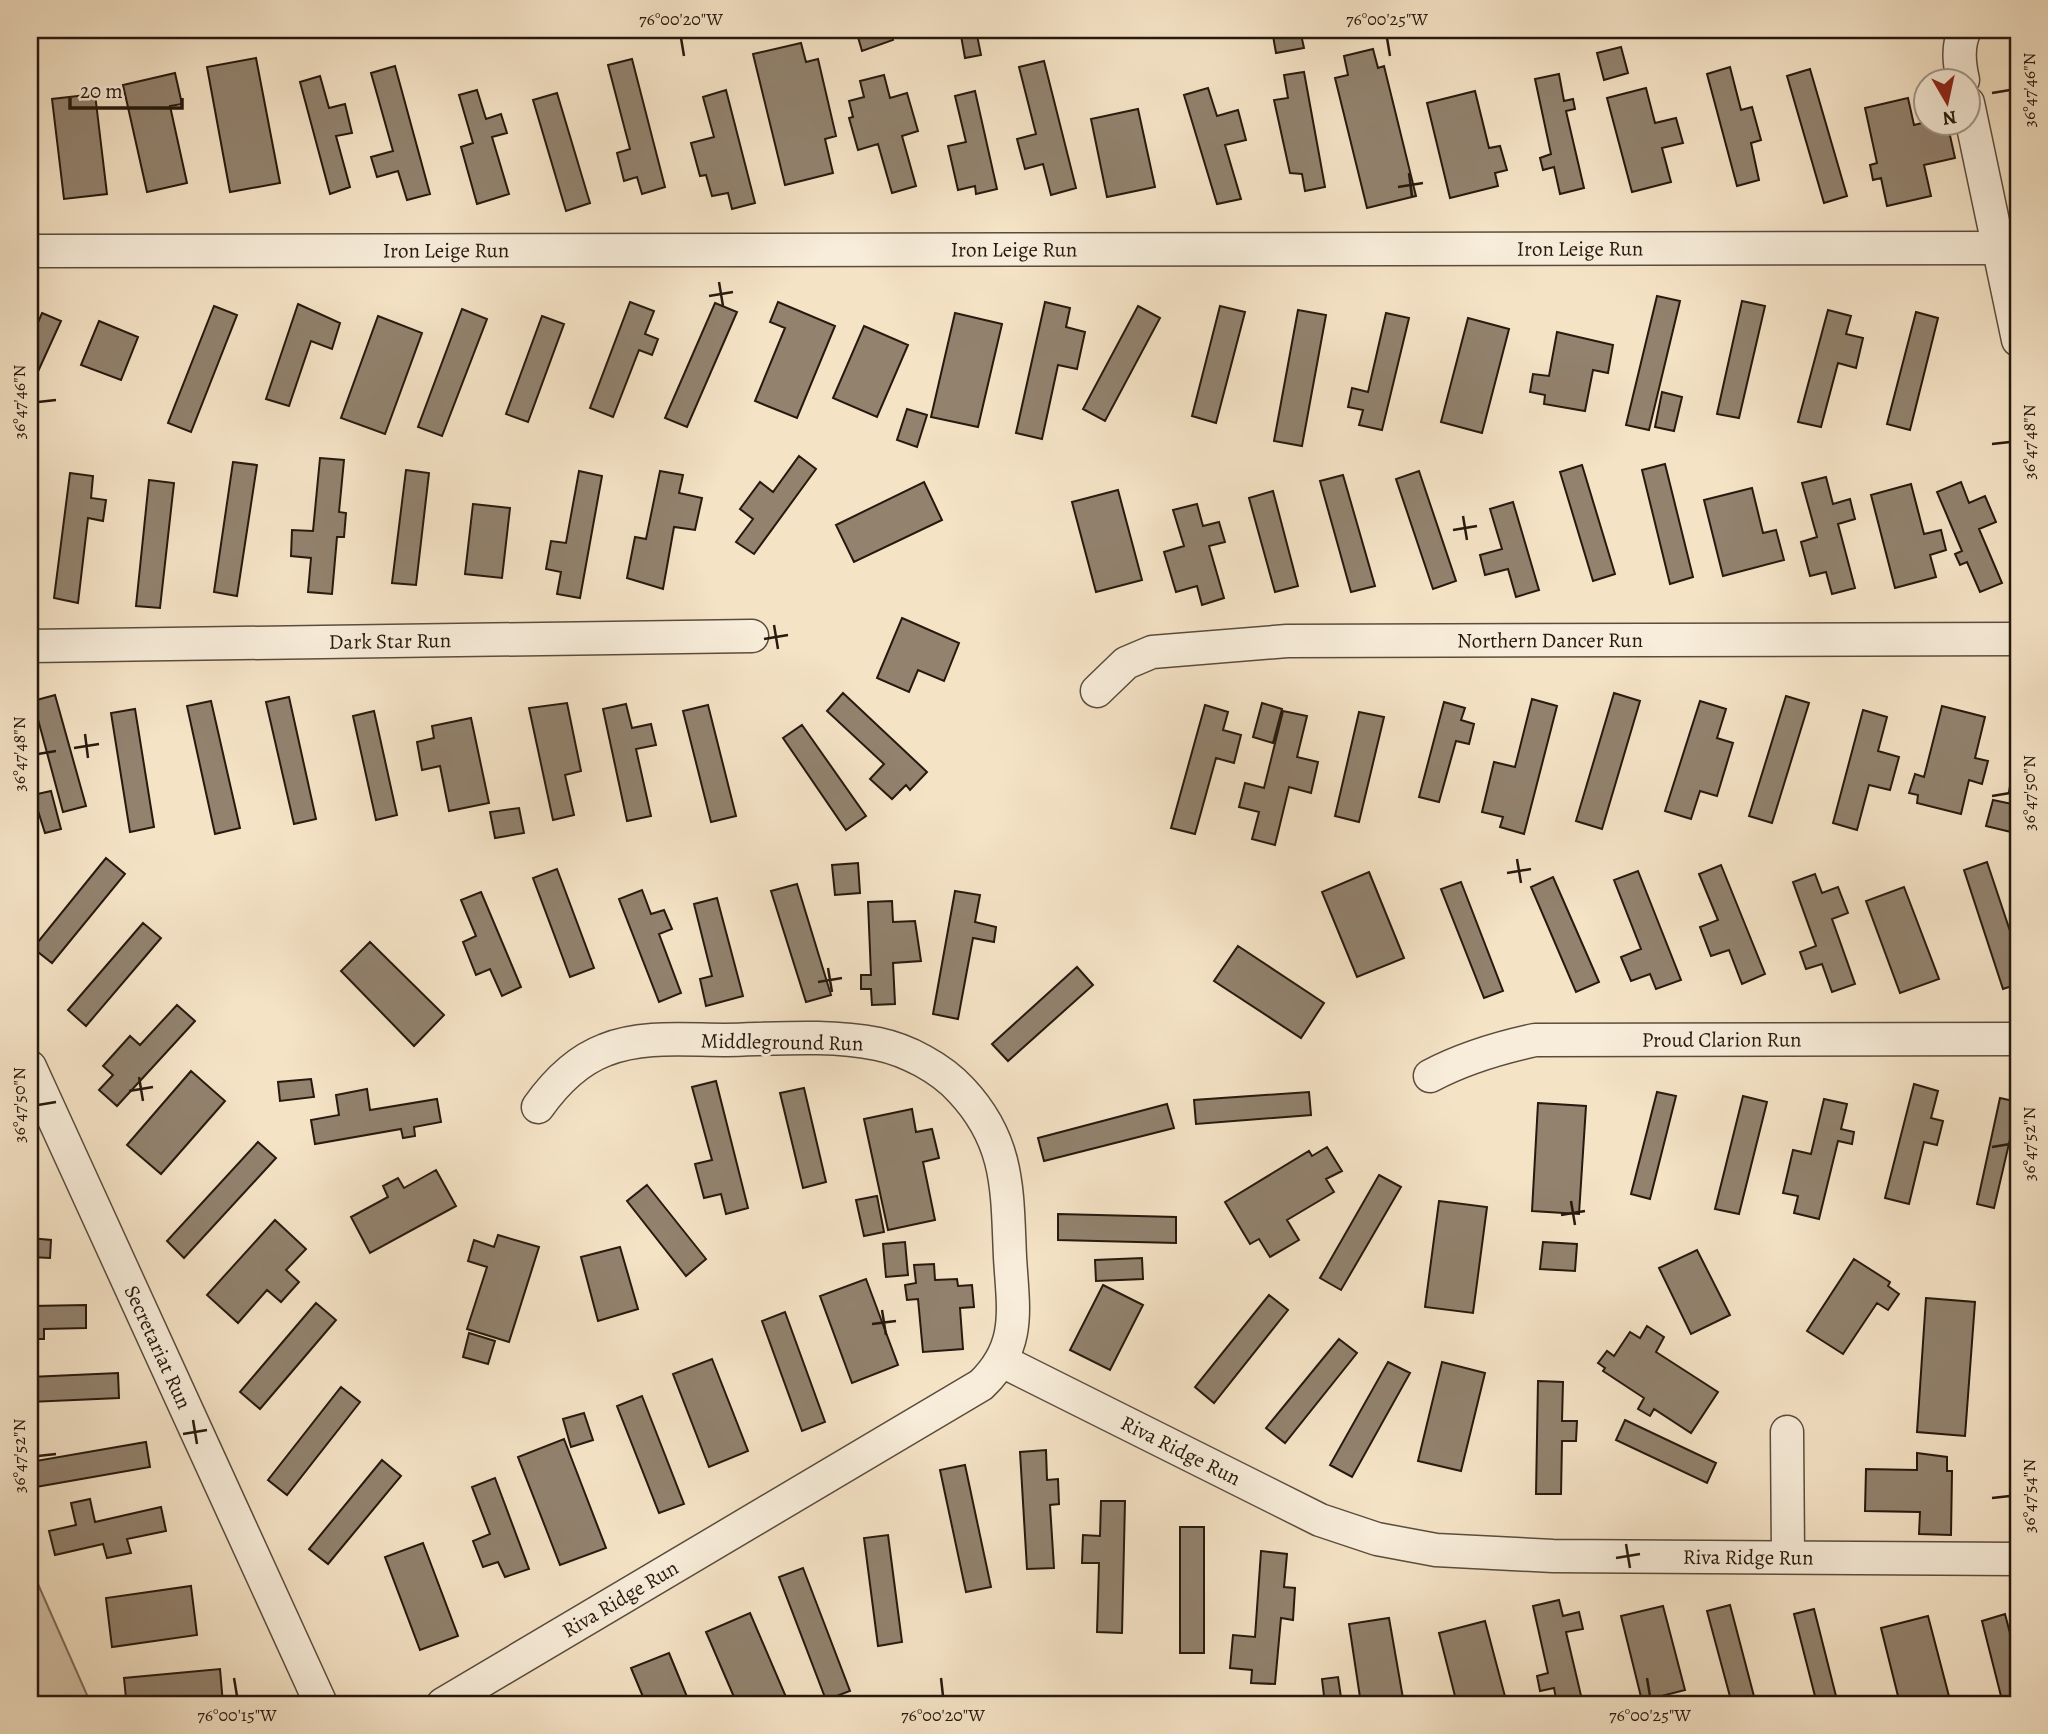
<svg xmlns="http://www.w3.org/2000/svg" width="2048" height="1734" font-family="Alegreya,serif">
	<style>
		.green { fill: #d2c1a7; stroke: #7c6d5a; stroke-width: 2 }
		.building { fill: #92826e; stroke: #26190e; stroke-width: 2 }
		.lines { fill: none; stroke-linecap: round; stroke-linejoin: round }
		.minor-casing { stroke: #5a4c3c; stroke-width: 35 }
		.minor { stroke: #f8edda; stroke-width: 32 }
		.ticks { fill: none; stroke: #26190e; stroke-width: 2.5 }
		.labels { text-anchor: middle; stroke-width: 6; stroke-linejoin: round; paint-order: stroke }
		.street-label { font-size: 21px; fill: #26190e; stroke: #f8edda }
		.neatline { fill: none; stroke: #26190e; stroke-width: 2.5 }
		.ticks-label { font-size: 18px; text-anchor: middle; fill: #26190e }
	</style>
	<rect width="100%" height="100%" fill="#f5e3c6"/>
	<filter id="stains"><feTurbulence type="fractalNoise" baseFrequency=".00286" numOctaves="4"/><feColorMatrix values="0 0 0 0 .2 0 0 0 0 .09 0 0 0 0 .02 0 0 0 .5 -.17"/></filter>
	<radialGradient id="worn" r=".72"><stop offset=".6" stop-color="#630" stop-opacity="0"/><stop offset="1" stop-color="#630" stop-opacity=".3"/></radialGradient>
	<path class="green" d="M30,1566L91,1704H30Z"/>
	<path class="building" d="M856,30H890L893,40L862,51Z
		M960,30H976L981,55L965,58Z
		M1272,30H1300L1304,48L1276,53Z
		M801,43L806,62L818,59L836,136L825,139L833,173L785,185L753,54Z
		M1621,47L1628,73L1604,80L1597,53Z
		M1373,49L1378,68L1384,66L1416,196L1367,208L1335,78L1348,75L1344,56Z
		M256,58L280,183L230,192L207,67Z
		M632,59L665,187L642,194L637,177L624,181L617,153L630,149L608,65Z
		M1044,61L1076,188L1051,195L1043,164L1025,169L1017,139L1036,134L1019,67Z
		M395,66L430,194L407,200L398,171L377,177L371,157L393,151L371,73Z
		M1730,67L1741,110L1752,107L1761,140L1751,143L1759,180L1737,186L1707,74Z
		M1810,69L1847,196L1824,203L1787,76Z
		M1304,72L1325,187L1305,191L1302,174L1290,173L1274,100L1288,98L1284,75Z
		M175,73L182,104L170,106L187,183L147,192L123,85Z
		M1559,74L1564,101L1573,99L1575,109L1566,111L1584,188L1560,194L1554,167L1543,170L1540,158L1551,154L1535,79Z
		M884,75L890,98L907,93L918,131L902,136L916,186L892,193L878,144L858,150L849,118L853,117L849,101L864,97L860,81Z
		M320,76L329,108L345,104L352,133L336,136L350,187L330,194L300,82Z
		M1208,88L1217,116L1238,110L1246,140L1225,145L1241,199L1217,204L1184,95Z
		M1646,88L1655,123L1676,118L1683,143L1662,148L1671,182L1632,192L1607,98Z
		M477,90L486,119L501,114L507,133L492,137L509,194L477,204L461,147L473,143L459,95Z
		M726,90L755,203L732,209L728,193L712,196L706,175L700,176L691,143L714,137L703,97Z
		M975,91L997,189L976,194L975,186L958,190L948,146L966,142L955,96Z
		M1475,91L1489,148L1500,146L1507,170L1495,173L1498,186L1450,198L1427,103Z
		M557,93L590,203L566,211L533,100Z
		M95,94L107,194L64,199L52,99Z
		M1908,98L1914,125L1926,122H1947L1955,158L1924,165L1931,196L1887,206L1881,178L1873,180L1870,165L1877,163L1865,108Z
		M1138,109L1155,187L1107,197L1091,119Z
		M1657,296L1680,301L1649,430L1626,425Z
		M1742,301L1765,306L1739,418L1717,414Z
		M630,302L654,311L645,334L658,339L652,355L639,350L613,417L590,408Z
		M778,302L835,326L797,418L755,401L785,328L770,322Z
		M1045,302L1070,308L1066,327L1085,332L1077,369L1058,365L1042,439L1016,433Z
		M715,303L737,312L687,427L665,418Z
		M298,304L340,323L332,349L311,341L289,406L266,399Z
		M214,306L237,315L191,432L168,423Z
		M1138,306L1160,318L1105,421L1083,409Z
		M1220,306L1245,312L1216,423L1192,416Z
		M462,309L487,319L442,436L418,427Z
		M1298,310L1326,315L1302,446L1274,441Z
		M1828,310L1851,316L1846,334L1863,338L1856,368L1838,363L1821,427L1798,422Z
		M1916,312L1938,318L1910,430L1887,424Z
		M42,313L61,321L30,389V341Z
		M955,313L1002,324L978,427L931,417Z
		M1386,313L1409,318L1382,430L1359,425L1363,410L1348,407L1352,388L1368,392Z
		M378,316L422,333L385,434L341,418Z
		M542,316L564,324L528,422L506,414Z
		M1468,318L1509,329L1482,433L1441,422Z
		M99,321L138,337L121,380L81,365Z
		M864,326L908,345L877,417L833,398Z
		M1557,332L1613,345L1608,373L1593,370L1585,411L1544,404L1545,395L1530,392L1533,374L1549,376Z
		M1662,392L1682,397L1674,431L1655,427Z
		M907,409L927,415L917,447L897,440Z
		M799,456L816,469L754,554L736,542L753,519L740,509L760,482L773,492Z
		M320,458L344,460L339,512L346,513L344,537H337L332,594L308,592L311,558L291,556L292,530L313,531Z
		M233,462L257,465L237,596L214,592Z
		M1665,464L1693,577L1670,584L1642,470Z
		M1582,465L1615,574L1593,581L1560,472Z
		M406,470L429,473L416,585L392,583Z
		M579,471L602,476L580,598L557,594L561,572L546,569L551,541L566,543Z
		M660,471L683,475L679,493L702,498L695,530L674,527L663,589L627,578L635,537L646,539Z
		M1419,471L1456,581L1433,589L1396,479Z
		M70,473L93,476L91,498L106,500L103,521L88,518L78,603L54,598Z
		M1343,475L1375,586L1351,592L1320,481Z
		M1826,477L1833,504L1850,499L1855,519L1838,524L1855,588L1832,594L1826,572L1810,576L1801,542L1817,537L1802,483Z
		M149,480L174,483L160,608L136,606Z
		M924,482L942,520L854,562L836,525Z
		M1961,482L1969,503L1985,496L1996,522L1979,529L2002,583L1980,592L1967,562L1960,565L1955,554L1962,551L1937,492Z
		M1911,484L1924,534L1941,530L1946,550L1930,555L1936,577L1895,588L1871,495Z
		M1752,488L1763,533L1776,530L1784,560L1723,576L1704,500Z
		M1118,490L1142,580L1096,592L1072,502Z
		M1273,491L1298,586L1275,592L1249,498Z
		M1513,502L1539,590L1516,597L1508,569L1485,575L1480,555L1502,549L1490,509Z
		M473,504L510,508L502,578L465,574Z
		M1197,504L1203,526L1219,522L1225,542L1209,546L1224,598L1202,605L1197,586L1176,592L1164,552L1184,546L1173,510Z
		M902,618L959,643L944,681L918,670L909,692L877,678Z
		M843,693L927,772L910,790L906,785L892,799L870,779L884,764L827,711Z
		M1614,693L1640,701L1602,829L1576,821Z
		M55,695L86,806L63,812L33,701Z
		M1786,696L1809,703L1772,823L1749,816Z
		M289,697L316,819L294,824L266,702Z
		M1532,699L1557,706L1524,834L1500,827L1503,817L1482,812L1494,762L1515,767Z
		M211,701L240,828L215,834L187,706Z
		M1700,701L1726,709L1717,738L1733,743L1717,796L1700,791L1691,819L1665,811Z
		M1444,702L1465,708L1461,720L1474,724L1469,744L1456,741L1439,802L1419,797Z
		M567,703L581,771L565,775L574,815L553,820L529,708Z
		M1262,703L1282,709L1273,743L1253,737Z
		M626,704L632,728L651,724L656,745L636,749L651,816L627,821L603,709Z
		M708,705L736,816L711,822L683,711Z
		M1205,705L1228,712L1223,730L1241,735L1234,763L1216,758L1195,834L1171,828Z
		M1942,706L1985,717L1975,758L1988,761L1982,784L1969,780L1961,814L1917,803L1918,795L1909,793L1915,774L1924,777Z
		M135,709L154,827L130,832L111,713Z
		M1863,710L1887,717L1878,751L1899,757L1890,790L1869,785L1857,830L1833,823Z
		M374,711L397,815L376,820L353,716Z
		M1283,711L1307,716L1297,757L1318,762L1311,793L1289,787L1275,845L1252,839L1259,812L1239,807L1245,783L1264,788Z
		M1359,712L1384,717L1359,822L1335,816Z
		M471,718L489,803L449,811L440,766L422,770L417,742L434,738L432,726Z
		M802,725L866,816L846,830L783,738Z
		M2018,739V793L2009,792Z
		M51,791L61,829L45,833L33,795Z
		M1993,800L2017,805L2011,832L1986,826Z
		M519,808L524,833L495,838L490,812Z
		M106,858L125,874L52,963L33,948Z
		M1987,862L2018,955V984L2003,989L1964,870Z
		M858,863L860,893L835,895L832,865Z
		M1721,865L1765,974L1742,984L1729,950L1711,956L1700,927L1718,920L1699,874Z
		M557,869L594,968L570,977L533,878Z
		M1638,871L1681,980L1656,989L1650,974L1631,981L1621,957L1641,949L1614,880Z
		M1369,872L1404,958L1357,977L1322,892Z
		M1815,874L1822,893L1838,887L1848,913L1832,919L1855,984L1832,992L1822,964L1806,969L1800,952L1816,946L1793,882Z
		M1553,877L1599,982L1576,992L1531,887Z
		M1461,882L1503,991L1484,998L1441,889Z
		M797,884L831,995L806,1002L771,891Z
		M1904,887L1939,979L1900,993L1866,901Z
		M642,890L651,914L664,910L672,929L659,934L681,993L659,1002L619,899Z
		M955,891L980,895L975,922L996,927L994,942L973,938L958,1019L933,1014Z
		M481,892L521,987L502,996L490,969L476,975L463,942L476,936L461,900Z
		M717,898L743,996L706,1006L700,979L712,976L694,904Z
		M892,901L893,922L915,921L921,961L893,963L895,1004L872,1005L871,989H861V975H871L868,902Z
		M143,923L161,938L86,1026L68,1010Z
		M370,942L444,1015L414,1046L341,971Z
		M1238,946L1324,1003L1301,1038L1214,981Z
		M1077,967L1093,985L1008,1061L992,1044Z
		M177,1005L195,1021L117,1106L99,1090L113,1075L103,1066L130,1036L140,1045Z
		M191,1071L225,1101L161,1174L127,1145Z
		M311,1079L314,1097L280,1101L278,1082Z
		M716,1081L748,1208L726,1214L721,1194L704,1198L695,1164L712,1160L692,1087Z
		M1914,1084L1938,1091L1931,1118L1943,1121L1937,1145L1924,1142L1909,1204L1885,1198Z
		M804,1088L826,1182L803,1188L780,1093Z
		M367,1089L370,1110L437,1099L441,1122L414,1127L415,1136L403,1138L401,1129L315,1144L311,1120L339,1115L336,1095Z
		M1309,1092L1311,1115L1196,1124L1194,1100Z
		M1657,1092L1676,1096L1650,1199L1631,1194Z
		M1743,1096L1767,1102L1739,1214L1715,1209Z
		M2000,1098L2018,1102V1105L1994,1208L1977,1204Z
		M1824,1099L1847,1104L1841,1129L1854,1132L1852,1144L1838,1141L1819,1219L1794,1213L1798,1196L1783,1193L1793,1150L1811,1154Z
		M1538,1103L1586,1106L1579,1214L1532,1211Z
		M1167,1104L1174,1128L1044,1161L1038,1138Z
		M912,1109L916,1132L932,1129L939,1158L923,1162L935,1220L888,1230L864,1119Z
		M258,1142L276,1158L184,1258L167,1241Z
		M1327,1147L1342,1171L1326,1179L1334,1192L1287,1220L1299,1240L1270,1257L1259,1239L1250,1244L1225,1202L1309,1151L1312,1156Z
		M436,1170L456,1206L370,1253L351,1217L388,1197L383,1186L398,1178L404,1188Z
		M1379,1175L1401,1187L1341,1290L1320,1278Z
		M647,1185L706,1259L686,1276L627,1201Z
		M877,1196L884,1232L864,1236L856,1200Z
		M1439,1201L1487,1207L1473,1313L1425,1307Z
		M1058,1214L1176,1217V1243L1058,1240Z
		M275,1220L306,1249L286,1270L299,1282L281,1302L267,1290L238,1323L207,1295Z
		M498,1235L539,1247L509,1342L467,1329L487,1267L468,1261L474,1240L494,1247Z
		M30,1238L51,1240L50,1258L30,1257Z
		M905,1242L908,1275L886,1277L883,1244Z
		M1543,1242L1577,1244L1575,1271L1540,1269Z
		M620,1247L638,1309L598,1321L581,1257Z
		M1697,1250L1730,1315L1691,1334L1659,1268Z
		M1142,1258L1143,1279L1096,1281L1095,1260Z
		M1854,1259L1890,1282L1888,1286L1899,1294L1888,1310L1877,1303L1843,1354L1807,1331Z
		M934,1264L935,1280L957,1279L958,1286L972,1285L974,1307L960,1308L963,1349L923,1352L918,1299L907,1300L905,1285L916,1283L914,1265Z
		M866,1279L898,1365L852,1383L820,1296Z
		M1103,1285L1143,1305L1110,1370L1070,1350Z
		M1269,1295L1288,1310L1214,1403L1195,1387Z
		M1926,1298L1975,1302L1965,1436L1917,1432Z
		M316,1303L336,1320L260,1409L240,1392Z
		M86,1305V1328L44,1329V1339H30V1306Z
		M785,1312L825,1422L802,1431L762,1321Z
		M1647,1326L1664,1337L1656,1352L1718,1392L1691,1433L1654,1409L1650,1416L1638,1409L1644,1398L1603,1371L1605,1368L1598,1363L1607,1351L1614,1356L1630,1332L1640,1338Z
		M469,1333L495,1341L488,1364L463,1357Z
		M1339,1339L1357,1353L1285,1443L1266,1428Z
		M712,1359L748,1451L709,1467L673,1374Z
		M1388,1362L1410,1373L1352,1477L1330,1465Z
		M1442,1362L1485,1373L1461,1471L1418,1461Z
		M118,1373L119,1398L30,1402V1377Z
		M1538,1381L1563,1382L1562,1421H1577L1576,1441H1562L1561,1494H1536Z
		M341,1387L360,1402L287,1495L268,1480Z
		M642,1396L684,1504L659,1513L617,1406Z
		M584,1413L593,1440L571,1447L563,1419Z
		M1625,1420L1716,1463L1707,1483L1616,1440Z
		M564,1439L606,1548L560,1565L518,1457Z
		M146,1442L150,1467L30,1488V1462Z
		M1046,1450L1047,1480L1058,1479L1059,1504L1050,1505L1054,1568L1027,1569L1020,1452Z
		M1917,1453L1947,1457V1471H1952L1951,1535L1919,1534L1920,1512L1865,1511L1866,1469L1917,1470Z
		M382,1460L401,1476L328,1564L309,1549Z
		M965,1465L991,1587L966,1592L940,1470Z
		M495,1478L529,1569L505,1577L498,1562L483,1567L473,1541L490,1534L472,1487Z
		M90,1499L95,1522L161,1507L166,1531L127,1539L131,1553L107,1558L103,1544L55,1555L49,1531L76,1525L71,1503Z
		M1101,1501H1125L1122,1633L1097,1632L1099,1563H1082L1083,1535L1100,1536Z
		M1180,1527H1204V1653H1180Z
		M888,1535L902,1642L878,1646L864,1538Z
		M423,1543L458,1636L420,1650L385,1557Z
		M1261,1551L1287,1554L1284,1587L1295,1588L1293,1620L1281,1618L1275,1684L1251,1683L1252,1670L1230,1668L1233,1635L1255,1637Z
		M803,1568L850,1691L826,1700L779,1577Z
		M191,1586L197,1635L112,1647L106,1598Z
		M1559,1600L1563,1616L1579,1612L1583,1629L1566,1632L1583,1704H1557L1554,1688L1540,1691L1537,1676L1548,1673L1533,1606Z
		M1730,1605L1756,1704H1732L1707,1611Z
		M1663,1606L1685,1690L1642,1701L1621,1616Z
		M1814,1609L1838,1704H1817L1794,1614Z
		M750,1613L789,1704H737L706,1632Z
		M2005,1614L2018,1664V1704H2003L1982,1621Z
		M1928,1616L1951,1704H1900L1881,1628Z
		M1389,1618L1404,1704H1361L1349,1624Z
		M1485,1621L1507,1704H1457L1439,1633Z
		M669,1653L690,1704H646L631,1668Z
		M220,1669L223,1704H152L151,1696L126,1698L124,1678Z
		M1338,1677L1342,1704H1325L1322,1679Z"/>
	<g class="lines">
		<g class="minor-casing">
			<g id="minor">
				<path d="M1963,80C1959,63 1957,46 1965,30"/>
				<path d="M1968,103L2018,340"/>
				<path id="s1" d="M30,251L2018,248"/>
				<path id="s2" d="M30,646L752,636"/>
				<path id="s3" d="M1097,691L1126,663L1152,652L1287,641L2018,639"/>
				<path id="s4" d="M30,1067L321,1704"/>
				<path id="s5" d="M1430,1076C1464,1058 1498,1048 1535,1040L2018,1039"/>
				<path id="s6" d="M1002,1361L1320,1520L1377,1539L1436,1550L1553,1556L2018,1559"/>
				<path d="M1787,1432L1788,1556"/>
				<path id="s7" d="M443,1704L981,1385C1022,1346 1013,1309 1010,1257C1007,1191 1010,1142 961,1090C941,1068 907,1050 878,1044C828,1034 776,1039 725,1040C686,1040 642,1035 605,1050C576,1061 555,1083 538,1107"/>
			</g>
		</g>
		<use href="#minor" class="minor"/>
	</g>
	<path class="ticks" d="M681,38L684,56M1387,38L1390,56M1992,93L2010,90M1409,173L1412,197M1398,187L1423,183M719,282L723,306M709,296L733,292M38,402L56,400M1992,444L2010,442M1463,516L1467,540M1453,530L1477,526M774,625L778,649M764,639L788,635M85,734L88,758M74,748L99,744M38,754L56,751M1992,796L2010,793M1517,859L1521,883M1507,873L1531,869M828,968L832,992M818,982L842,978M139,1077L143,1101M129,1091L153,1087M38,1105L56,1102M1992,1147L2010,1144M1571,1201L1575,1225M1561,1215L1585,1211M882,1310L886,1335M872,1324L896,1321M193,1420L197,1444M183,1434L207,1430M38,1456L56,1454M1992,1498L2010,1496M1626,1544L1630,1568M1616,1558L1640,1554M234,1678L237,1696M941,1678L943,1696M1647,1678L1650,1696"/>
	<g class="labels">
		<g class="street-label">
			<text dy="7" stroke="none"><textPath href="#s1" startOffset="1550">Iron Leige Run</textPath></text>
			<text dy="7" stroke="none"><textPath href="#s1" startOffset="984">Iron Leige Run</textPath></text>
			<text dy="7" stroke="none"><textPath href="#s1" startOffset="416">Iron Leige Run</textPath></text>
			<text dy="7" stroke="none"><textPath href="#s3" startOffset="467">Northern Dancer Run</textPath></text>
			<text dy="7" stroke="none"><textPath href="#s2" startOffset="360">Dark Star Run</textPath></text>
			<text dy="7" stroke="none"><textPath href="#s5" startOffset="298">Proud Clarion Run</textPath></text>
			<text transform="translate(782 1042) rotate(1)" y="7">Middleground Run</text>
			<text dy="7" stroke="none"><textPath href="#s4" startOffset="308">Secretariat Run</textPath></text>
			<text dy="7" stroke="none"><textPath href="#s6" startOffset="200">Riva Ridge Run</textPath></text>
			<text dy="7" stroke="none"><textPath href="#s6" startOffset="788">Riva Ridge Run</textPath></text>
			<text dy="7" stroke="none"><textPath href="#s7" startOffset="206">Riva Ridge Run</textPath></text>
		</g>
	</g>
	<rect width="2048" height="1734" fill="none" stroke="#f5e3c6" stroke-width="77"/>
	<g transform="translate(1947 102) rotate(171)"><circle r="33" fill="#f8edda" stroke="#a49888" stroke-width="2"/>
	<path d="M0-5L12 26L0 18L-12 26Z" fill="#8f2418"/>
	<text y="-10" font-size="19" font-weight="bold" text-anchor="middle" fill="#26190e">N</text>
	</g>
	<path d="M70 98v10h112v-10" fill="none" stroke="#26190e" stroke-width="3.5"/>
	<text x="80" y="98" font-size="21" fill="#26190e" stroke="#f8edda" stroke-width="5" paint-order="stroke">20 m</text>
	<rect x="38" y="38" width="1972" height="1658" class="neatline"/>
	<g class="ticks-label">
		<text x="681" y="25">76°00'20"W</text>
		<text x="1387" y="25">76°00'25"W</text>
		<text transform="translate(2029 90) rotate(-90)" y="6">36°47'46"N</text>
		<text transform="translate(19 402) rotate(-90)" y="6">36°47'46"N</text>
		<text transform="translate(2029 442) rotate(-90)" y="6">36°47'48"N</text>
		<text transform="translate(19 754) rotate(-90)" y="6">36°47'48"N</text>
		<text transform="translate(2029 793) rotate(-90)" y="6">36°47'50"N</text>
		<text transform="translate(19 1105) rotate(-90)" y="6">36°47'50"N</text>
		<text transform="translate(2029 1144) rotate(-90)" y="6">36°47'52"N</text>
		<text transform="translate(19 1456) rotate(-90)" y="6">36°47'52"N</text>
		<text transform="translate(2029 1496) rotate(-90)" y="6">36°47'54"N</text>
		<text x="237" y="1721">76°00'15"W</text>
		<text x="943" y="1721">76°00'20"W</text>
		<text x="1650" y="1721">76°00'25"W</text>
	</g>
	<rect width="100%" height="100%" filter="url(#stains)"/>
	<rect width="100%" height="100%" fill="url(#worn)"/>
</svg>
